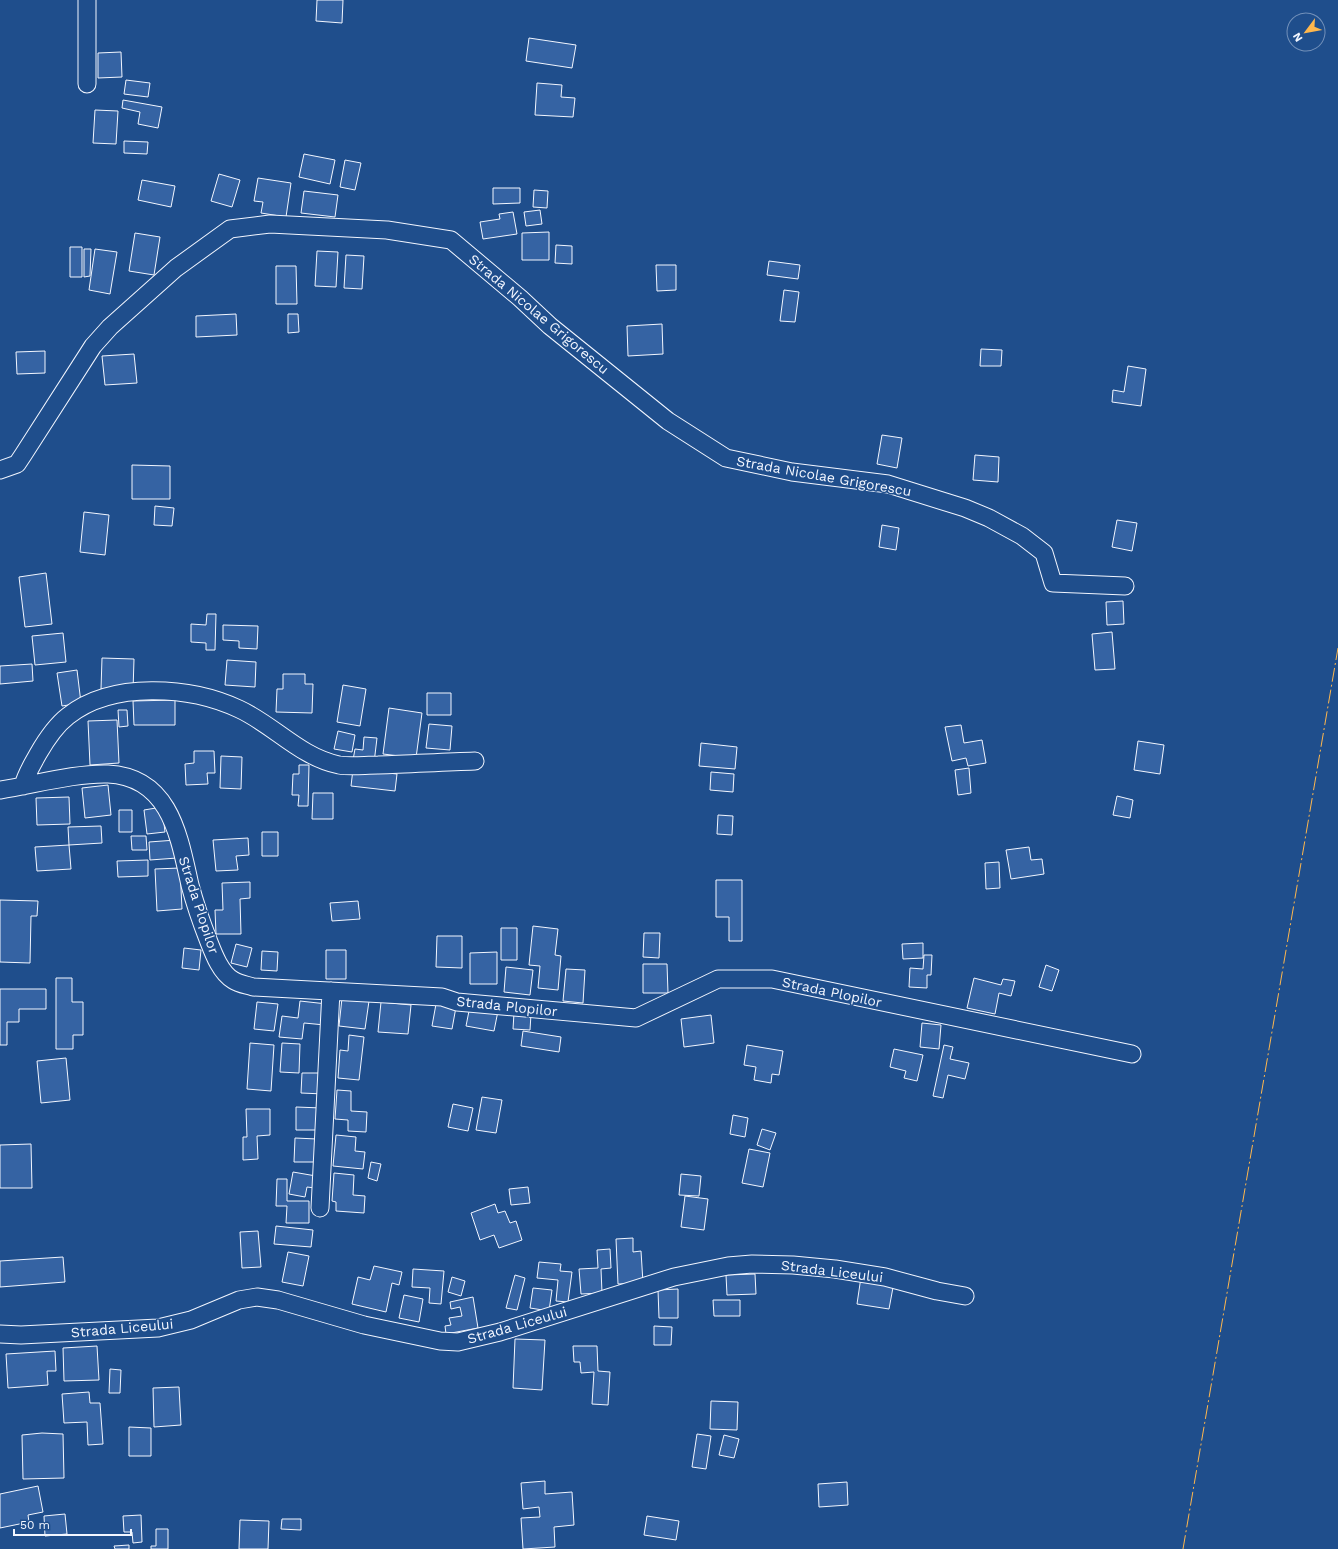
<svg xmlns="http://www.w3.org/2000/svg" width="1338" height="1549" font-family="'Work Sans',sans-serif">
	<style>
		.building { fill: #3563a3; stroke: #f2f6ff }
		.lines { fill: none; stroke-linecap: round; stroke-linejoin: round }
		.minor-casing { stroke: #f2f6ff; stroke-width: 19 }
		.minor { stroke: #1f4e8c; stroke-width: 17 }
		.power { stroke: #ffb74d; stroke-width: 1; stroke-dasharray: 14 3 2 3; stroke-linecap: butt }
		.labels { text-anchor: middle; stroke-width: 3; stroke-linejoin: round; paint-order: stroke }
		.street-label { font-size: 14px; fill: #f2f6ff; stroke: #1f4e8c }
	</style>
	<rect width="100%" height="100%" fill="#1f4e8c"/>
	<path class="building" d="M317,0H343L342,23L316,21Z
		M529,38L576,45L572,68L526,61Z
		M121,52L122,77L98,78V53Z
		M126,80L150,83L148,97L124,94Z
		M537,83L562,85L561,97L575,98L573,117L535,115Z
		M123,100L162,107L158,128L138,124L140,112L122,108Z
		M95,110L118,111L116,144L93,143Z
		M124,141L148,142L147,154L124,153Z
		M304,154L335,160L330,184L299,177Z
		M345,160L361,163L355,190L340,187Z
		M219,174L240,180L232,207L211,201Z
		M258,178L291,183L286,217L261,213L263,202L254,201Z
		M142,180L175,186L171,207L138,200Z
		M493,188H520V203L493,204Z
		M534,190L548,191L547,208L533,207Z
		M304,191L338,195L335,217L301,213Z
		M540,210L542,224L526,226L524,212Z
		M513,212L517,234L483,239L480,222L500,219L499,214Z
		M549,232V260H522V233Z
		M135,233L160,237L154,275L129,271Z
		M556,245L572,246V264L555,263Z
		M70,247H82V277H70Z
		M84,249H91L90,276L84,277Z
		M95,249L117,252L110,294L89,290Z
		M317,251L338,252L336,287L315,286Z
		M346,255L364,256L362,289L344,288Z
		M769,261L800,265L798,279L767,275Z
		M656,265H676V290L657,291Z
		M276,266H296L297,304H276Z
		M784,290L799,292L795,322L780,321Z
		M236,314L237,335L196,337V316Z
		M288,314H298L299,332L288,333Z
		M662,324L663,354L628,356L627,326Z
		M981,349L1002,350L1001,366H980Z
		M45,351V373L17,374L16,352Z
		M134,354L137,383L105,385L102,356Z
		M1128,366L1146,369L1141,406L1112,402L1113,390L1124,392Z
		M882,435L902,438L897,468L877,464Z
		M975,455L999,457L998,482L973,480Z
		M132,465L170,466V499H132Z
		M155,506L174,508L172,526L154,525Z
		M84,512L109,515L105,555L80,552Z
		M1117,520L1137,523L1132,551L1112,547Z
		M882,525L899,528L896,550L879,547Z
		M46,573L52,624L25,627L19,577Z
		M1123,601L1124,624L1107,625L1106,602Z
		M207,614H216L215,650H206V643L191,642V624L206,625Z
		M223,625L258,626L257,649L239,648V641L223,640Z
		M1112,632L1115,669L1095,670L1092,634Z
		M63,633L66,662L35,665L32,636Z
		M102,658L134,659L133,691L101,689Z
		M227,660L256,662L255,687L225,685Z
		M32,664L33,681L0,684V666Z
		M77,670L81,703L62,706L57,673Z
		M283,674H305V684H313L312,713L276,712L277,689H283Z
		M343,685L366,689L360,726L337,722Z
		M427,693H451V715H427Z
		M175,700V725H134L133,701Z
		M389,708L422,713L416,758L383,754Z
		M118,710H127L128,726L119,727Z
		M117,720L119,763L90,765L88,721Z
		M429,724L452,726L450,750L426,748Z
		M961,725L964,743L982,740L986,763L968,766L966,758L952,761L945,727Z
		M338,731L355,735L352,752L334,749Z
		M364,737L377,738L374,763L353,760L355,749L363,750Z
		M1138,741L1164,745L1160,774L1134,770Z
		M701,743L737,747L735,769L699,766Z
		M194,751H214L215,773H207L208,784L186,785L185,764L194,763Z
		M221,756L242,757L241,789L220,788Z
		M299,765H309L308,806H298L299,795H292L293,774H299Z
		M969,768L971,793L958,795L955,770Z
		M353,769L397,774L395,791L351,786Z
		M711,772L734,774L733,792L710,790Z
		M108,785L111,815L85,818L82,788Z
		M313,793H333V819H312Z
		M1117,796L1133,800L1130,818L1113,815Z
		M69,797L70,824L37,825L36,798Z
		M162,807L165,832L147,834L144,810Z
		M119,810H132V832H119Z
		M718,815L733,816L732,835L717,834Z
		M101,826L102,843L69,845L68,827Z
		M262,832H278V856H262Z
		M131,836H146L147,850H132Z
		M248,838L249,855L236,856L238,870L216,871L213,840Z
		M176,840L177,858L150,860L149,842Z
		M69,845L71,869L37,871L35,847Z
		M1029,847L1031,860L1042,859L1044,874L1011,879L1006,850Z
		M148,860V876L118,877L117,861Z
		M999,862L1000,888L986,889L985,863Z
		M180,868L182,909L157,911L155,869Z
		M716,880H742V941H729V917H716Z
		M250,882V898L240,899L241,934H216L215,910H223L222,883Z
		M0,900L38,901L37,916H31L30,963L0,962Z
		M358,901L360,919L332,921L330,903Z
		M533,926L558,929L555,955L561,956L558,990L538,988L540,966L529,965Z
		M501,928H517V960H501Z
		M644,933H660L659,958L643,957Z
		M437,936H462V968L436,967Z
		M923,943V958L903,959L902,944Z
		M236,944L252,948L247,967L231,963Z
		M184,948L201,950L199,970L182,968Z
		M326,950H346V979H326Z
		M262,951L278,952L277,971L261,970Z
		M497,952V984H470V953Z
		M924,955H932L931,975H927V988L909,987L910,968L923,969Z
		M643,964H667L668,993H643Z
		M1046,965L1059,970L1052,991L1039,987Z
		M506,967L533,970L530,995L504,992Z
		M566,969L585,970L583,1003L563,1001Z
		M56,978H72V1002H83V1035H73V1049H56Z
		M974,978L1001,985L1003,979L1015,981L1011,996L999,993L995,1014L967,1008Z
		M0,989H46V1009H19V1022H7V1045H0Z
		M342,998L369,1001L365,1029L339,1026Z
		M300,1001L327,1004L325,1025L304,1023L302,1039L279,1037L282,1016L298,1018Z
		M257,1002L278,1004L274,1031L254,1029Z
		M381,1002L411,1005L408,1034L378,1032Z
		M436,1004L456,1007L452,1029L432,1026Z
		M470,1006L498,1011L494,1031L466,1026Z
		M514,1013L531,1014L530,1030L513,1029Z
		M711,1015L714,1043L684,1047L681,1019Z
		M922,1023L941,1025L939,1049L920,1047Z
		M523,1031L561,1037L559,1052L521,1046Z
		M349,1035L364,1037L359,1080L338,1078L340,1050L348,1051Z
		M250,1043L274,1045L271,1091L247,1089Z
		M282,1043L300,1044L299,1073L280,1072Z
		M747,1045L783,1051L779,1075L772,1074L771,1083L754,1080L756,1067L744,1065Z
		M944,1045L953,1047L950,1059L969,1063L965,1079L948,1075L943,1098L933,1096Z
		M894,1049L923,1055L917,1081L904,1078L906,1071L890,1067Z
		M66,1058L70,1100L41,1103L37,1061Z
		M302,1073H325L324,1094L301,1093Z
		M337,1090L351,1091V1111L367,1112L366,1132L348,1131V1120L335,1119Z
		M482,1097L502,1100L496,1133L476,1130Z
		M453,1104L473,1108L468,1131L448,1127Z
		M296,1107L322,1108L321,1130H296Z
		M246,1109H270V1135L257,1136L258,1159L243,1160V1137H247Z
		M733,1115L748,1118L745,1137L730,1134Z
		M762,1129L776,1133L770,1150L757,1145Z
		M336,1135L356,1137L355,1151L365,1152L363,1169L333,1166Z
		M295,1138L317,1139V1162H294Z
		M31,1144L32,1188H0V1145Z
		M749,1149L770,1153L763,1187L742,1183Z
		M371,1162L381,1164L377,1181L368,1178Z
		M293,1172L316,1176L315,1188L307,1187L305,1197L289,1194Z
		M334,1173L354,1175L353,1195L365,1196L364,1213L336,1211V1202L332,1201Z
		M681,1174L701,1176L699,1196L679,1195Z
		M277,1179H287V1201H309V1223H286L287,1206H276Z
		M528,1187L530,1203L511,1205L509,1189Z
		M685,1196L708,1199L704,1230L681,1227Z
		M495,1204L498,1213L505,1211L510,1223L516,1221L522,1240L499,1248L494,1235L480,1240L471,1213Z
		M276,1226L313,1230L311,1247L274,1244Z
		M258,1231L261,1267L242,1268L240,1232Z
		M633,1238V1252L641,1251L643,1283L618,1284L616,1239Z
		M610,1249L611,1268L601,1269L602,1293L581,1294L579,1269L598,1268L597,1250Z
		M288,1252L309,1256L303,1286L282,1282Z
		M63,1257L65,1282L0,1287V1261Z
		M539,1262L561,1264L560,1271L572,1272L568,1302L556,1301L558,1280L537,1278Z
		M374,1266L402,1272L399,1285L392,1283L386,1312L352,1304L358,1277L370,1280Z
		M413,1269L444,1271L441,1304L429,1303L430,1288L412,1287Z
		M755,1274L756,1294L727,1295L726,1275Z
		M515,1275L525,1278L517,1310L506,1308Z
		M452,1277L465,1281L461,1296L448,1292Z
		M861,1277L894,1282L889,1309L857,1304Z
		M533,1288L552,1290L549,1311L530,1308Z
		M678,1289V1318H659L658,1290Z
		M404,1295L423,1299L419,1322L399,1318Z
		M473,1297L478,1328L446,1334L445,1326L451,1325L449,1318L462,1316L460,1307L451,1309L450,1302Z
		M713,1300H740V1316H714Z
		M654,1326L672,1327L671,1345H654Z
		M515,1339L545,1340L542,1390L513,1388Z
		M97,1346L99,1380L64,1381L63,1348Z
		M573,1346H597L598,1371L610,1372L608,1405L592,1404L594,1372L581,1373L580,1362H574Z
		M55,1351L56,1371H47L48,1385L8,1388L6,1354Z
		M110,1369L121,1370L120,1393H109Z
		M179,1387L181,1425L154,1427L153,1388Z
		M89,1392L90,1403H100L103,1444L88,1445L87,1422L64,1423L62,1394Z
		M711,1401L738,1402L737,1430L710,1429Z
		M129,1427L151,1428V1456H129Z
		M42,1433L63,1434L64,1478L23,1479L22,1435Z
		M697,1434L711,1436L706,1469L692,1467Z
		M724,1435L739,1439L734,1458L719,1455Z
		M545,1481V1494L572,1492L574,1525L554,1527L555,1547L523,1549L521,1518L540,1517L539,1507L523,1509L521,1483Z
		M847,1482L848,1505L819,1507L818,1484Z
		M38,1486L43,1512L28,1515L29,1522L0,1528V1494Z
		M65,1514L67,1534L45,1536L44,1516Z
		M141,1515L142,1542L133,1543L132,1532H124L123,1516Z
		M647,1516L679,1521L676,1540L644,1535Z
		M282,1519H301V1530L281,1529Z
		M240,1520L269,1521L268,1549H239Z
		M156,1529H168V1549H151V1546H156Z
		M129,1545V1549H115L114,1546Z"/>
	<g class="lines">
		<g class="minor-casing">
			<path id="minor" d="M87,0V84
				M0,470L17,464L23,455L93,346L110,327L176,268L230,229L270,224L387,230L451,240L520,298L550,326L668,421L726,458L792,472L888,484L965,508L989,518L1022,536L1044,553L1053,583L1125,586
				M23,786C26,774 32,765 38,754C46,740 55,726 68,716C112,681 190,686 239,709C274,725 300,757 339,765C351,767 365,765 378,765C410,764 443,762 475,761
				M0,790C33,785 75,773 108,774C170,777 179,836 190,885C195,904 202,924 209,942C214,955 221,973 233,980C239,984 247,985 253,987L442,997L457,1002L636,1018L718,979H772L1132,1054
				M320,1208L331,991
				M0,1334L21,1335L158,1328L191,1320L239,1300L257,1297L278,1300L364,1325L440,1341L458,1342L500,1332L674,1277L728,1266L752,1264L793,1265L835,1269L885,1277L937,1291L965,1296"/>
		</g>
		<use href="#minor" class="minor"/>
		<path class="power" d="M1183,1549L1338,648"/>
	</g>
	<g class="labels">
		<g class="street-label">
			<text transform="translate(539 314) rotate(40)" y="5">Strada Nicolae Grigorescu</text>
			<text transform="translate(824 476) rotate(10)" y="5">Strada Nicolae Grigorescu</text>
			<text transform="translate(199 905) rotate(72)" y="5">Strada Plopilor</text>
			<text transform="translate(832 992) rotate(12)" y="5">Strada Plopilor</text>
			<text transform="translate(507 1006) rotate(6)" y="5">Strada Plopilor</text>
			<text transform="translate(832 1271) rotate(7)" y="5">Strada Liceului</text>
			<text transform="translate(517 1325) rotate(-16)" y="5">Strada Liceului</text>
			<text transform="translate(122 1328) rotate(-5)" y="5">Strada Liceului</text>
		</g>
	</g>
	<g transform="translate(1306 32) rotate(238)"><circle r="19" fill="#1f4e8c" stroke="#7391ba"/>
	<path d="M0-3L7 15L0 10L-7 15Z" fill="#ffb74d"/>
	<text y="-6" font-size="11" font-weight="bold" text-anchor="middle" fill="#f2f6ff">N</text>
	</g>
	<path d="M14 1529v6h117v-6" fill="none" stroke="#f2f6ff" stroke-width="2"/>
	<text x="20" y="1529" font-size="12" fill="#f2f6ff" stroke="#1f4e8c" stroke-width="3" paint-order="stroke">50 m</text>
</svg>
